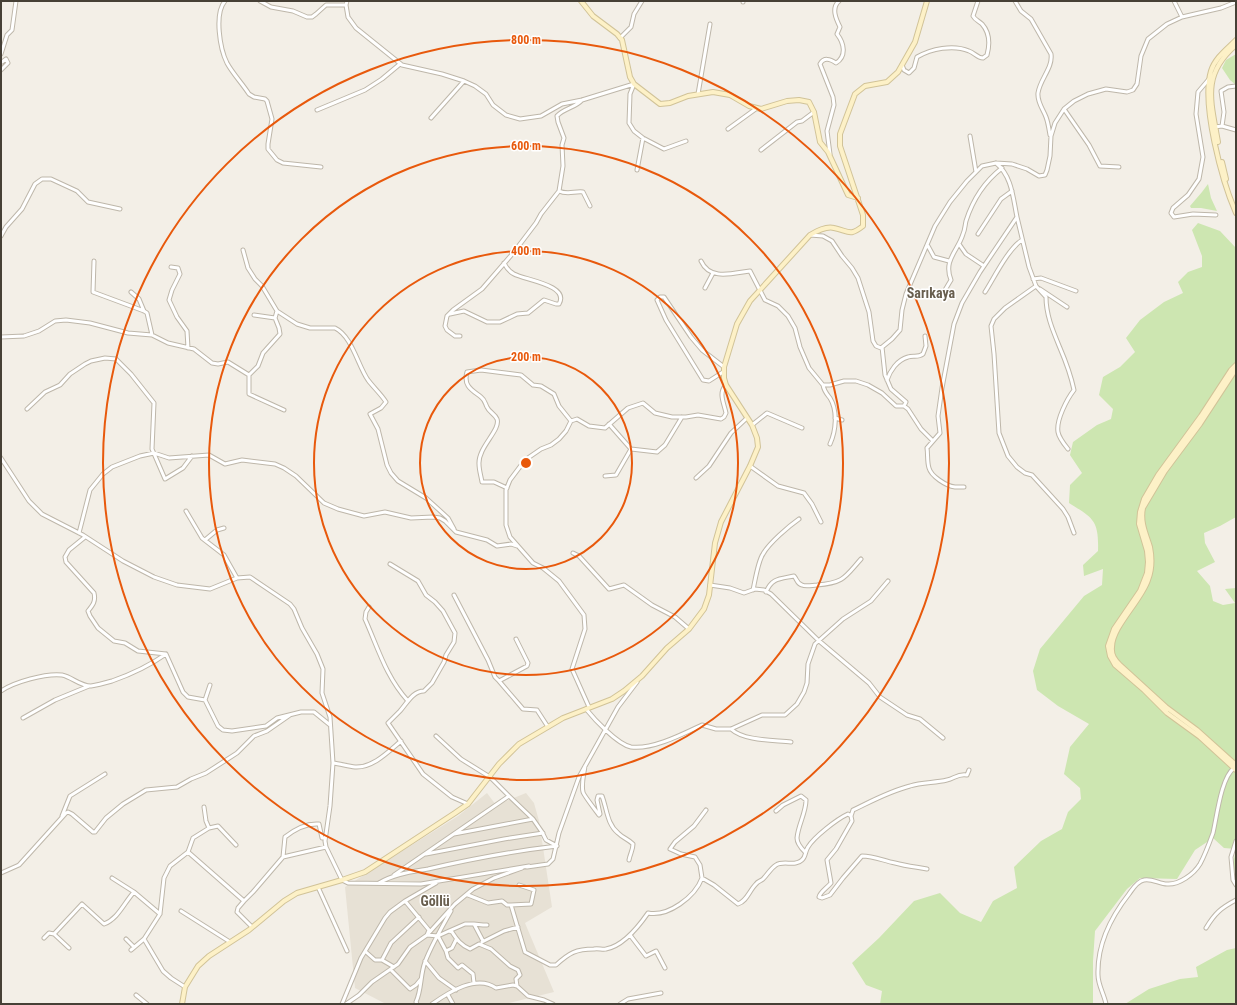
<svg xmlns="http://www.w3.org/2000/svg" width="1237" height="1005" font-family="'Roboto Condensed',sans-serif">
	<style>
		.residential { fill: #e7e1d5 }
		.green { fill: #cde6b1 }
		.lines { fill: none; stroke-linecap: round; stroke-linejoin: round }
		.street-casing { stroke: #beb7aa; stroke-width: 5 }
		.secondary-casing { stroke: #d1c398; stroke-width: 6 }
		.street { stroke: #fff; stroke-width: 3 }
		.secondary { stroke: #fdf1c7; stroke-width: 4 }
		.ring { fill: none; stroke: #e8590c; stroke-width: 2 }
		.labels { text-anchor: middle; stroke-width: 3; stroke-linejoin: round; paint-order: stroke }
		.quarter-label { font-size: 14px; font-weight: bold; fill: #685e4e; stroke: #fff }
		.centre { fill: #e8590c; stroke: #fff; stroke-width: 2 }
		.ring-label { font-size: 12px; text-anchor: middle; font-weight: bold; fill: #e8590c; stroke: #fff; stroke-width: 3; stroke-linejoin: round; paint-order: stroke }
	</style>
	<rect width="100%" height="100%" fill="#f3efe7"/>
	<path class="residential" d="M487,793L496,805L526,793L534,803L539,821L552,907L525,923L554,992L505,1004H386L355,988L345,887L458,816Z"/>
	<path class="green" d="M1236,54V85L1230,80L1222,68L1226,60Z
		M1208,184L1211,198L1217,211L1201,208H1191L1190,206L1202,192Z
		M1198,223L1220,231L1236,248V517L1220,526L1204,533L1205,543L1215,562L1197,571L1210,586L1213,601L1223,605L1235,603L1225,589L1236,588V878L1233,864L1236,849L1224,848L1213,838L1195,850L1177,879L1140,878L1127,889L1095,931L1093,961V1004H880L882,991L866,985L852,963L879,938L914,901L940,893L960,913L981,922L993,901L1017,888L1014,867L1041,841L1062,829L1068,812L1081,799L1080,788L1064,774L1070,747L1089,724L1058,706L1037,690L1033,671L1040,649L1084,596L1102,585L1103,569L1084,576L1083,565L1098,551C1099,520 1093,518 1069,503L1070,485L1082,473L1070,455L1073,442L1097,425L1111,419L1113,409L1099,395L1103,377L1120,367L1135,352L1126,338L1140,320L1164,302L1183,293L1178,282L1188,272L1202,267V256L1192,230Z
		M1236,948V1004H1125L1149,989L1180,979L1198,977L1196,967L1227,950Z"/>
	<g class="lines">
		<g class="street-casing">
			<path id="street" d="M225,1C214,14 220,49 227,63C233,74 242,83 249,94L254,97L265,99L267,101L272,119L268,144V149L277,160L283,163L321,167
				M260,1L271,7L293,11L307,17H312L316,14L326,5H346
				M347,1L346,5L348,17L356,28L402,65L442,74L464,81L475,86L486,94L493,105L506,115L520,119L541,116L562,104L582,100L634,84
				M1015,1L1021,11L1031,19L1051,54C1053,68 1040,79 1038,93C1037,102 1043,109 1046,117C1048,122 1049,129 1050,135
				M1174,1L1182,17
				M743,2V1
				M620,38L631,27L634,14L642,1
				M1,54L7,35L12,30L16,1
				M1,61L2,62L6,59L8,63L1,70
				M902,65L904,70L909,73L914,68L917,57C931,49 953,44 969,51C975,53 977,58 983,58L987,55C990,44 990,33 982,24C979,21 975,20 973,16L978,1
				M1209,79L1198,92L1196,114L1203,157L1199,179L1188,195L1173,208L1171,213L1174,217L1193,214L1216,215
				M634,84L630,94L629,123L634,131L643,138L664,149L686,141
				M698,94L710,24
				M1064,109L1089,145L1100,166L1119,167
				M317,110L365,90L382,79L400,64
				M431,118L464,81
				M1222,126L1224,112L1221,91L1228,87L1236,86
				M1215,127L1222,126L1236,130
				M728,129L757,108
				M970,136L976,172
				M761,150L797,122L802,121L814,112
				M830,154L827,131L834,105L833,97L820,64C824,57 830,59 836,63C847,56 844,43 837,34L840,27C836,19 831,8 839,1
				M637,170L643,138
				M559,191C567,195 575,191 583,192L590,206
				M1017,217L1029,267L1036,286L1005,308L994,319L991,326L994,354L999,433L1008,456L1017,467L1025,473L1032,475L1063,509L1068,517L1074,533
				M978,234L1001,199L1012,191
				M810,235L823,236L832,241L842,256L852,268L858,278L869,312L873,341L876,346L881,348L892,339L900,330L902,310L906,294L935,226L950,202L967,181L982,166L996,163L1012,164L1027,169L1039,176L1045,175L1047,170L1050,156L1051,136L1055,123L1064,109L1074,101L1088,94L1106,89L1127,92L1133,90L1137,84L1141,56L1148,39L1167,24L1182,17L1221,8L1236,2
				M1,236L6,227L22,209L35,184L42,179H51L77,191L88,202L120,209
				M959,244L966,254L984,266
				M928,246L934,257L949,261
				M243,250L248,268L255,279L262,286L277,311L297,324L310,328H335C352,336 358,366 368,380C374,388 381,394 386,402L381,408L370,414L378,429L387,465L391,473L398,481L426,498L448,518L454,529
				M94,261L93,292L144,311L147,313L152,335
				M701,261C710,281 733,273 750,271L765,300L778,306L788,316L795,328L800,347L809,368L823,385H830L844,381H856L868,385L882,393L896,406H904L906,402L891,389L885,375L882,347
				M171,267L178,268L180,274L172,290L169,300L177,317L187,331L188,348
				M1033,279L1041,278L1076,291
				M1036,286L1046,297C1046,315 1053,331 1060,348C1066,362 1071,376 1074,390C1067,399 1056,420 1058,432C1059,438 1064,444 1068,449
				M705,288L713,273
				M1040,289L1067,307
				M131,292L139,299L144,311
				M985,292C994,278 1008,249 1022,240
				M942,295L951,280C943,260 958,251 963,234C965,230 965,225 966,221C973,199 984,182 1002,168
				M277,311L275,318L279,328L280,334L263,353L258,366L249,375V394L284,410
				M450,314L464,311L487,322H500L517,314L528,313L544,300L556,304H559C570,285 525,280 514,274C510,272 506,267 504,263
				M254,315L275,318
				M460,336H455L447,330L445,326L447,316L453,310L482,289L514,252L536,223L541,214L559,191L563,166L562,145L564,138L558,122L557,116C564,108 575,108 582,100
				M1,337L24,336L39,331L55,321L66,320L90,323L128,333L152,335L168,343L194,349L212,363L218,364L228,362L249,375
				M723,372L709,381L703,380L666,320L657,300L660,297H664L691,337L702,350L724,367
				M887,380C890,371 897,360 908,357C913,355 918,358 923,354L926,346L925,336
				M823,385C824,391 826,393 830,398C838,411 836,431 830,444
				M904,406L908,409L921,429L933,441
				M27,409L45,392L60,385L70,374L85,364L91,361L105,358L116,359L131,374L154,403L152,449L165,479L183,468L192,456
				M835,418L842,420
				M609,424L631,449L657,452L665,445L682,417
				M752,425L767,413L802,428
				M1,458L29,501L42,514L83,535L123,561L154,577L177,585L210,589L237,578L250,577L290,604L294,609L302,628L317,654L323,669L322,693L330,717L333,763L330,806L325,841L326,847L342,880L348,883L421,884L529,866
				M750,466L778,486L804,493L812,504L821,522
				M605,476L616,475L631,449
				M696,478L709,466L731,433L747,418
				M964,487C961,487 958,487 955,487C946,486 931,476 929,468C927,462 928,454 927,448L940,433L938,416L942,388L954,324L962,303L980,272L1017,217C1013,198 1012,176 996,163
				M507,488L494,482H482C481,476 479,470 479,464C478,447 501,430 497,419C495,414 489,412 487,407C485,403 485,400 481,397C472,390 463,386 467,372L481,370L521,375L533,385L541,386L554,394L559,406L571,421
				M186,511L202,538L224,555L237,578
				M79,533L90,490L103,474L112,467L140,456L154,453L169,458L209,455L225,464L242,460L275,464L284,468L296,476L324,503L338,509L364,516L385,512L411,518L433,517L440,518L445,521L456,532L487,540L497,546L511,544L517,546
				M85,537L69,550L65,557L66,562L94,593C96,601 93,605 88,611L90,616L98,628L114,641L125,643L138,651L166,654
				M205,540L217,530L224,528
				M573,553L579,556L609,589L624,585L652,605L675,617L689,629
				M390,564L418,581L426,595L435,602L443,611L455,633L454,642L446,655L444,662L432,683L424,691C413,691 407,703 400,711C396,715 392,719 388,723L423,774L452,797L468,804
				M710,585L730,588L744,593L755,589L764,590L771,594L818,640L869,683L880,697L907,715L920,719L943,738
				M753,590C755,581 758,561 763,554C769,543 789,526 799,519
				M766,592C772,578 779,579 794,576C797,579 797,584 802,585C806,587 813,585 817,585C844,583 845,577 861,559
				M454,595L488,660L495,677L499,681
				M369,607L366,612L365,619C378,648 386,677 408,701
				M516,639L528,663L527,666L499,681L523,709L537,710L548,727
				M1,691C14,682 46,673 62,675C72,677 80,686 91,686C98,685 105,683 112,681C132,674 149,666 166,654L183,692L188,697L205,700L218,726L223,730L232,731L266,726L277,718L301,712H314L330,725
				M205,700L210,685
				M589,707L572,669L585,629L584,615L559,581L543,568L533,563L510,537L506,525V490L510,480L525,460L541,449L551,445L559,439L566,431L571,421L577,419L589,426L605,428L628,408L643,403L655,413L672,417H686L698,415L721,419L724,417L726,413C724,403 718,393 726,385
				M586,709C594,719 617,744 631,747C652,750 683,734 702,725L716,729H731L762,715H785L797,704L804,692L807,683L808,664L815,644L843,619L871,601L888,581
				M23,718L55,700L89,686
				M731,729C744,741 774,740 791,742
				M333,763C340,764 348,766 355,767C373,768 388,752 401,741
				M585,766C584,774 581,784 583,792C583,794 596,811 599,815L600,814L597,800L598,796H602C607,809 607,824 618,833C623,838 628,839 633,844C633,850 630,854 629,860
				M204,807L206,821L209,828L193,838L188,852L244,901
				M776,811L783,805L801,796L806,800C806,813 798,825 797,838C797,844 802,849 805,852
				M62,816L70,796L105,774
				M533,819L542,832L546,840L557,846
				M209,828L218,826L236,845
				M454,834L533,819L509,796
				M1236,841L1231,857L1233,880L1236,885
				M426,854L504,839L543,833
				M283,857L285,837C295,829 306,823 319,824L322,838H325
				M527,867L548,864L553,859L559,833L579,777L618,707L637,682
				M927,869C916,867 906,866 895,863C884,861 874,856 862,856L843,878L830,895L822,898L819,897C820,892 827,888 831,883L827,860L836,849L852,821L851,816L853,810C872,801 890,791 910,786C922,782 935,783 947,780C954,779 958,773 967,775L969,770
				M1,873L19,865L66,813L68,812L72,814L93,832H95L106,818L123,804L146,790L177,787L191,779L206,773L237,753L254,736L267,731L290,715
				M394,875L509,796L490,777L461,759L436,736
				M112,878L134,892L160,914
				M702,878L700,865L695,857L681,854L670,849L675,842L694,826L706,810
				M379,883C394,874 411,872 428,869C471,859 514,851 557,846
				M318,887L347,951
				M468,895L488,903L502,901L507,905H511L525,952L550,965H556C569,953 576,949 594,949C598,948 603,950 606,949C623,946 639,926 648,913C668,917 695,897 702,878L714,885L738,904C747,901 749,891 756,884C758,881 761,881 763,879C768,874 770,869 776,865C784,860 795,867 802,860C806,857 805,851 808,847C814,837 837,819 848,814L851,816
				M405,901L429,930L427,935L438,936L449,931L452,932C457,940 461,945 470,949L479,944L491,949L510,966L518,970L520,975L516,979L517,986
				M511,905L531,904L534,890L519,885
				M181,911L230,942
				M474,924L483,925H487
				M252,927L237,912L238,908L244,901L253,892L283,857L326,847
				M1206,928C1215,913 1221,908 1236,900
				M449,931L465,924H474L483,941
				M630,935L646,956L656,951L665,968
				M438,936L446,951
				M44,938L49,933L54,934
				M126,939L134,947
				M144,939L163,971L171,978L185,987
				M456,940L452,948L446,951L448,958L458,968L462,965L473,974L474,983
				M482,942L504,931L518,927
				M69,948L54,934L82,904L104,924C118,919 124,903 134,892
				M131,950L144,939L160,914L164,878L170,866L188,852
				M366,952L375,960H382L394,967
				M382,960L391,943L419,917
				M425,961L439,978L456,990
				M391,970L410,989L416,985L421,979
				M136,995L147,1004
				M448,995L453,1004
				M342,1004L361,958L385,918L390,912L405,901L436,883
				M346,1004L359,995L372,982L398,964L410,947L427,935L455,904L473,889L494,878L522,868
				M417,1004L416,1002C422,989 420,975 425,962C431,946 443,925 451,911
				M432,1004C449,992 477,974 496,988L513,985L517,986L528,996L544,1000L553,1004
				M620,1004L628,999L661,993
				M1106,1004C1104,994 1098,985 1098,975C1097,945 1111,917 1129,894C1132,890 1137,881 1144,880C1151,878 1160,884 1167,884C1179,885 1194,874 1200,864C1205,855 1209,844 1213,833C1217,816 1221,778 1234,768"/>
		</g>
		<g class="secondary-casing">
			<path id="secondary" d="M581,1L593,16L617,34L622,40L630,77L634,84L660,104L670,103L688,96L713,92L730,95L749,106L761,109L787,101L799,100L809,102L814,112L820,142L828,152L848,195L858,198
				M1236,40C1227,49 1215,58 1211,71C1201,104 1222,181 1236,213
				M1218,142C1211,101 1201,75 1236,45
				M1222,162L1226,179
				M1236,365L1231,370L1201,416L1158,475L1144,499L1140,512L1139,524L1147,551L1148,562L1147,573L1140,591L1114,629L1108,646L1110,656L1115,665L1144,690L1167,713L1200,737L1236,770
				M1236,369L1200,424L1165,471L1143,508C1140,522 1146,534 1150,547C1152,557 1152,570 1148,580C1141,601 1112,627 1112,647C1111,655 1115,660 1120,665L1166,707L1197,730L1236,765
				M182,1004L185,987L198,966L209,956L249,930L284,901L297,893L342,880L365,872L455,813L468,804L499,764L519,744L563,718L612,699L624,691L642,676L667,648L689,629L704,609L709,595L715,543L721,522L750,466L758,447L757,438L752,425L726,385L724,378V367L737,324L750,301L810,235C817,231 826,226 834,228C849,231 849,237 863,226V215L840,146V134L855,94L865,86L887,82L898,72L915,42L927,1"/>
		</g>
		<use href="#street" class="street"/>
		<use href="#secondary" class="secondary"/>
	</g>
	<g class="ring">
		<circle cx="526" cy="463" r="106"/>
		<circle cx="526" cy="463" r="212"/>
		<circle cx="526" cy="463" r="317"/>
		<circle cx="526" cy="463" r="423"/>
	</g>
	<g class="labels">
		<g class="quarter-label">
			<text x="931" y="298">Sarıkaya</text>
			<text x="435" y="906">Göllü</text>
		</g>
	</g>
	<circle cx="526" cy="463" r="6" class="centre"/>
	<g class="ring-label">
		<text x="526" y="44">800 m</text>
		<text x="526" y="150">600 m</text>
		<text x="526" y="255">400 m</text>
		<text x="526" y="361">200 m</text>
	</g>
	<rect width="1237" height="1005" fill="none" stroke="#464036" stroke-width="4"/>
</svg>
